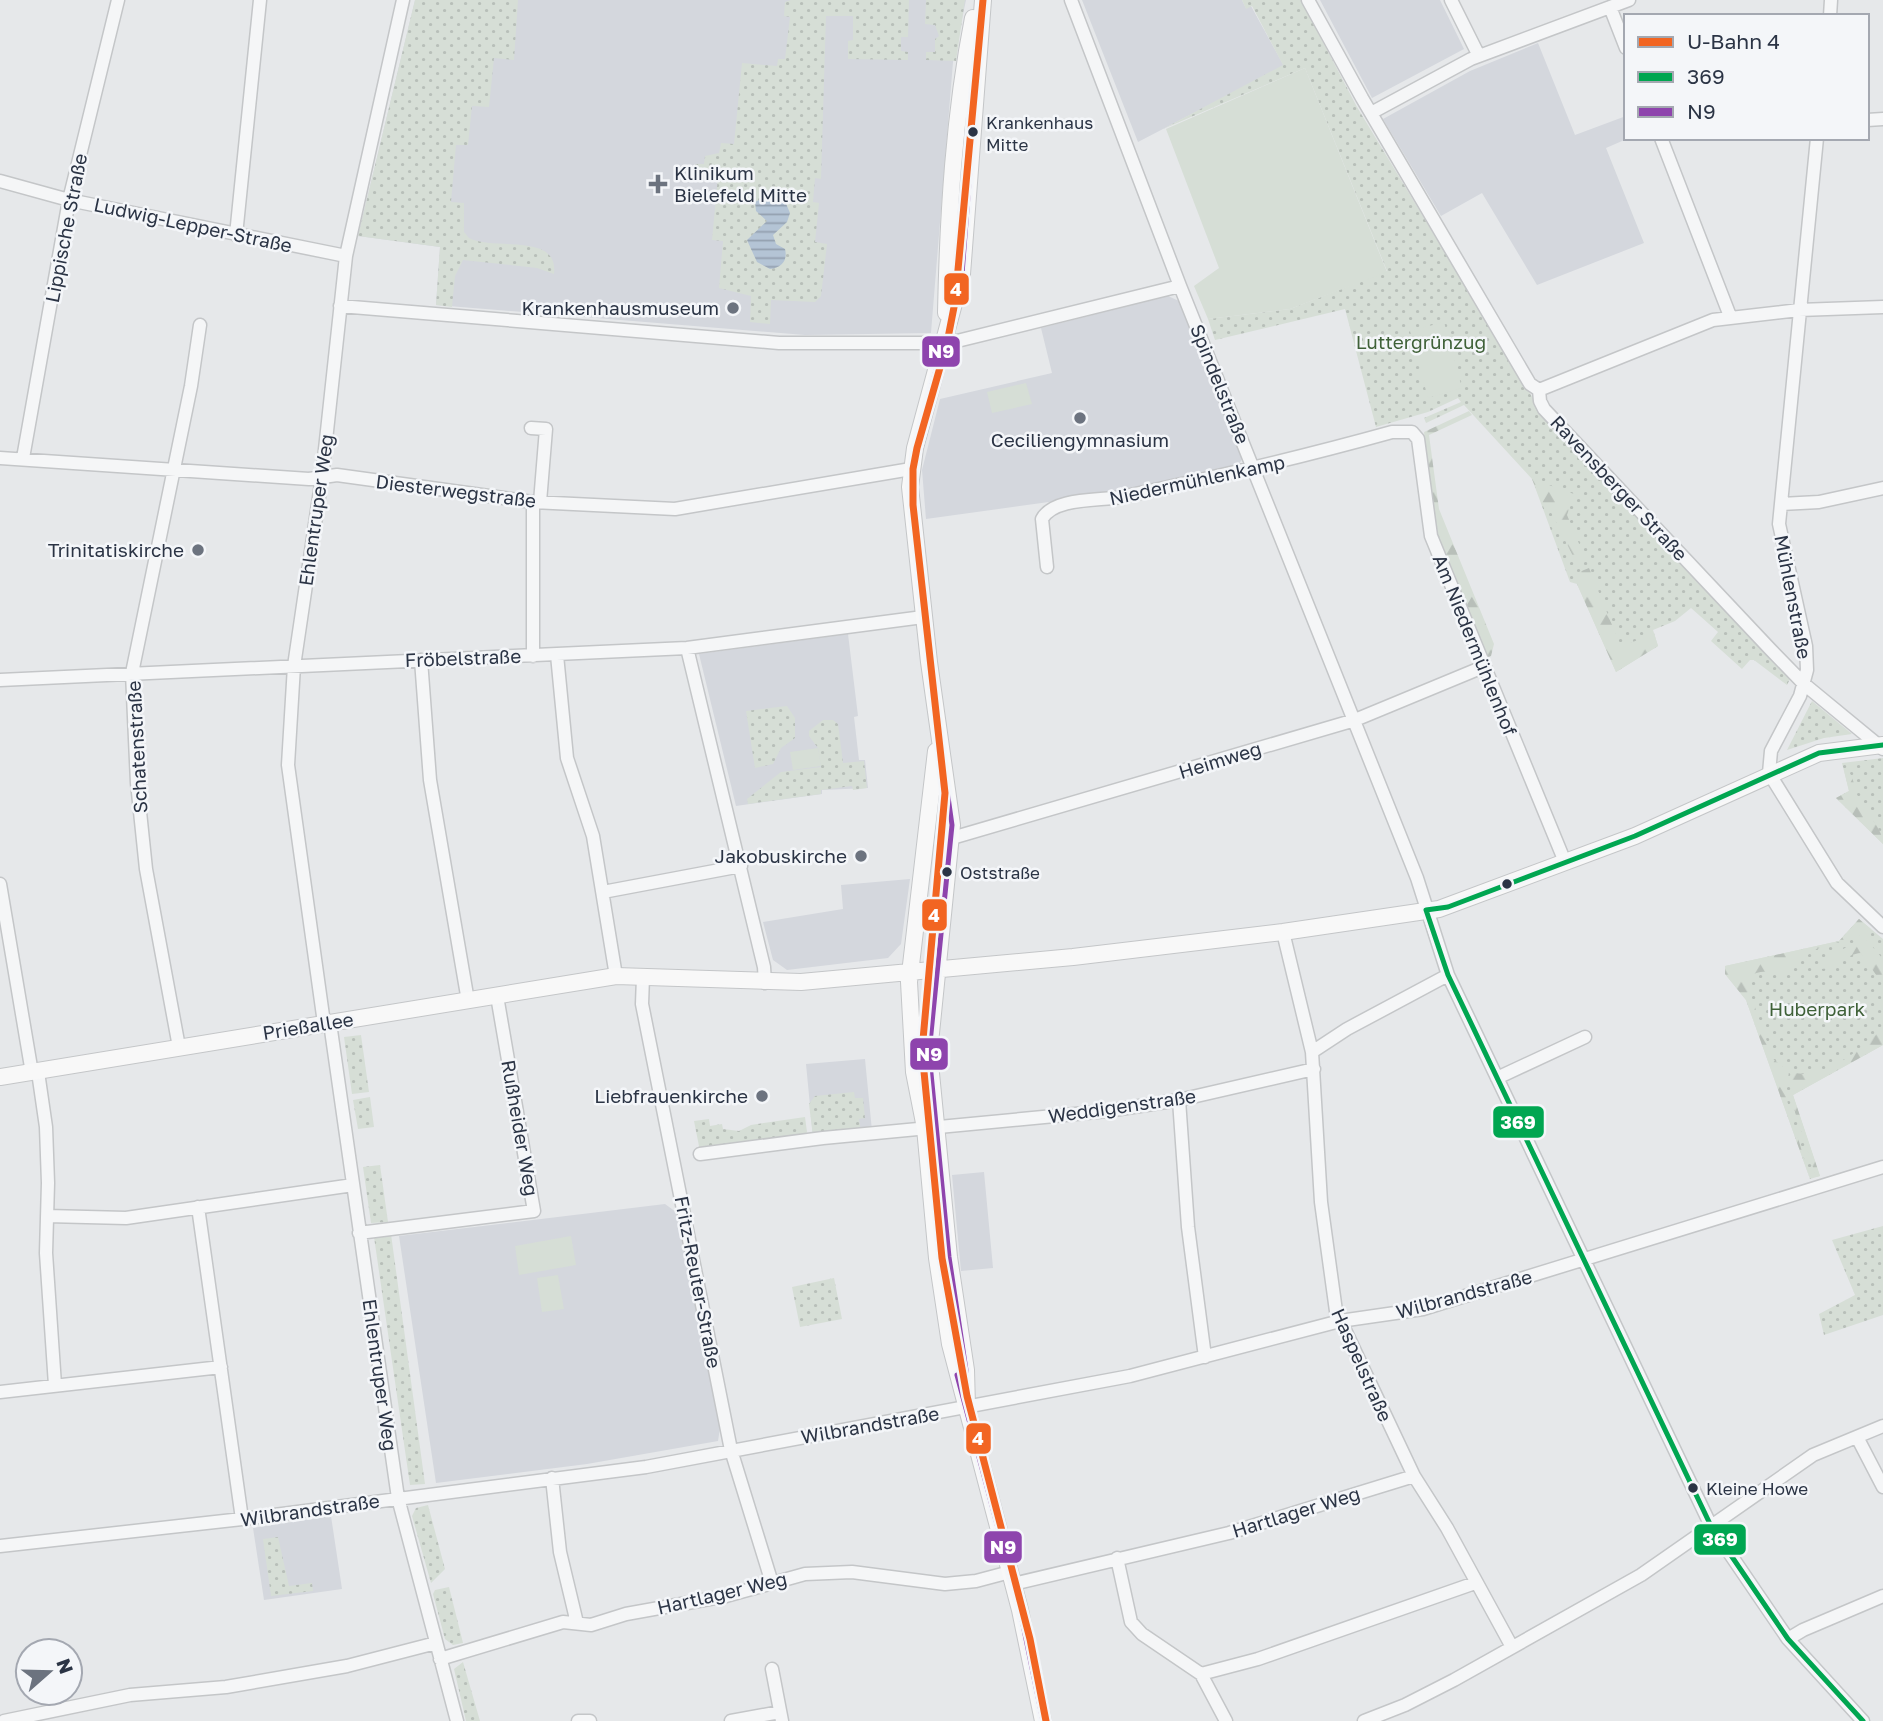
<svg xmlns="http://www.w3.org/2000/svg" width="1883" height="1721" font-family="'Golos Text',sans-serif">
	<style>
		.built { fill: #d4d7dd }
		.green { fill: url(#green-dots) }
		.forest { fill: url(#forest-firs) }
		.pitch { fill: #d6ded6 }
		.water { fill: url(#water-rules) }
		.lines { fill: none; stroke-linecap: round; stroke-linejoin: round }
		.street-casing { stroke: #c4c6c8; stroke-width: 15 }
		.secondary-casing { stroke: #c4c6c8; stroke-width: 18 }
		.street { stroke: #f5f6f7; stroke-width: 12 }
		.secondary { stroke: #f8f8f8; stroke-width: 16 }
		.bus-1-casing { stroke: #f4f6f9; stroke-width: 10 }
		.bus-2-casing { stroke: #f4f6f9; stroke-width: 10 }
		.bus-1 { stroke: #00a651; stroke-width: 5 }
		.bus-2 { stroke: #8e44ad; stroke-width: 5 }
		.metro-1-casing { stroke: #f4f6f9; stroke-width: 12 }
		.metro-1 { stroke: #f26522; stroke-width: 7 }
		.bus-dot { fill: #2b3445; stroke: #f4f6f9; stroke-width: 2.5 }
		.poi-dot { fill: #6c737f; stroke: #f4f6f9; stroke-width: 2.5 }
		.labels { text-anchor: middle; stroke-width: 5; stroke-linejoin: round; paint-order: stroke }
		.bus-label { font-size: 17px; fill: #2b3445; stroke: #f4f6f9; text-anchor: start }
		.poi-label { font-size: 19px; fill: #2b3445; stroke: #f4f6f9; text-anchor: end }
		.street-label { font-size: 19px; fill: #2b3445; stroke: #f4f6f9 }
		.park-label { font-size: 19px; fill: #3f6138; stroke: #f4f6f9 }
		.line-badge { stroke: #f4f6f9; stroke-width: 2.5 }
		.badge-label { font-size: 19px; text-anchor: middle; font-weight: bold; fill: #fff }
	</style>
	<defs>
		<pattern id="green-dots" width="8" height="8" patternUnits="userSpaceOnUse" patternTransform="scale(1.75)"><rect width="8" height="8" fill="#d6ded6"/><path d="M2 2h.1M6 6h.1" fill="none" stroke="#b8bfb9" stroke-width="1.8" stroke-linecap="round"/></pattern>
		<pattern id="forest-firs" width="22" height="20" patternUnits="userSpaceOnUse" patternTransform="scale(1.75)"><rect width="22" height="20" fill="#d6ded6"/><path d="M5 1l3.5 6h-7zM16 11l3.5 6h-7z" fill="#b8bfb9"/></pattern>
		<pattern id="water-rules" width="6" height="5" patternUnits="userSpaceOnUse" patternTransform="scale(1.75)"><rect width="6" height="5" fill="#b4c4d5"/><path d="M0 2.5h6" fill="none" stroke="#93a0af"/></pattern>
	</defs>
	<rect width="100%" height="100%" fill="#e6e8ea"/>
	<path class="built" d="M415,0H966L953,62L931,333L805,335L436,305L440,247L358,236Z
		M1082,0H1242L1246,8L1251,6L1284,66L1138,142Z
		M1320,0H1440L1464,49L1372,98Z
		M1538,43L1575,135L1626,116V138H1629L1606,148L1644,243L1537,285L1482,193L1441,216L1383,119L1470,71Z
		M1168,296L1179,301L1242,459L1237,468L1107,494L926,519L922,470L940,399L1052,373L1041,328Z
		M848,634L858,716L854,717L859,760H865L868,788L822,790V794L736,806L699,654Z
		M910,879L901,944L888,958L787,970L773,960L763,922L843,909L841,885Z
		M865,1059L872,1131L813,1137L806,1064Z
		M984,1172L993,1268L961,1271L952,1175Z
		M665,1204L676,1212L720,1428L718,1441L587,1464L436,1483L399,1236Z
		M331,1516L342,1589L264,1600L253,1528Z"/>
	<path class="green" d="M415,0H518L514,60L494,58L489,107L472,106L468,145H456L451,202L464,203V232L469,238C494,251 559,232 554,274L537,268L463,260L455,276L452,307L436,305L440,247L358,236Z
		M791,0H909L908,37H901V51L908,52V60L848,59V41L853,40V16H826L821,179L815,178L813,202L819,203L815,242L827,244L821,296L815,302L771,300L770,324L750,322L751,296L719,288L723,241L712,240L718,176L700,173L699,177H693L695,164H704L705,156L719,153L721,143L734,144L742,63L777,66L778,59H785L790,17L784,16L785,2Z
		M926,0H965L956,61L926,60V52H935V39L939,36L935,25L925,24Z
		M1242,0H1301L1357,107L1537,405L1792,675L1787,685L1754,660H1750L1742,669L1711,641L1718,632L1691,608L1675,621L1653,630L1658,646L1616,672L1577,584L1570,582L1532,479L1464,405L1426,423L1424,418L1461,402L1458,398L1428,412L1376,427L1345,309L1215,340L1208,319L1290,309L1387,271L1305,68L1163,129L1283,65L1252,6L1246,9Z
		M1812,701L1852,734L1824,738L1787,750Z
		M787,706L795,718V738L781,748L773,764L755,768L746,711Z
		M823,720H833L838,724L843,763L864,761L867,788L853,790L852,786L821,790V794L748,804L747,799L781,772L821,767L818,748L809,736V731Z
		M1883,758V844L1836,798L1849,791L1842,763Z
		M1859,919L1883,939V1045L1793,1095L1820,1176L1810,1179L1746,1000L1725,974V966L1839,941Z
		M361,1035L369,1092L352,1094L344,1037Z
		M854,1092L855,1098H863L865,1118L859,1119L861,1132L813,1137L809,1104L815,1096Z
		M370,1097L374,1127L358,1129L353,1100Z
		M805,1117L807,1132L804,1137L700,1151L694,1121L709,1119L710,1126L722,1124L723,1129L739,1131L751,1125Z
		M380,1165L388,1222L371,1223L363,1167Z
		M1883,1226V1315L1824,1335L1819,1314L1855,1295L1832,1240Z
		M391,1234L425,1484L410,1485L374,1237Z
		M834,1278L842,1319L800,1327L792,1287Z
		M428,1505L445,1569L431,1583L412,1516L416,1508Z
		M278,1537L289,1586L312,1583L313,1591L271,1596L263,1539Z
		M449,1587L463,1643L453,1645L445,1639L433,1594L435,1590Z
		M463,1662L480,1721H466L454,1669Z"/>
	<path class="forest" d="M1469,411L1472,415L1429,435L1439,509L1494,644L1491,656L1486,658L1435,535L1424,432Z
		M1532,479L1574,494L1567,515L1585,558H1574L1550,510L1545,511Z
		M1589,568L1621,647L1654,633L1658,646L1616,672L1577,584L1579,572Z
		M1844,770H1848C1855,780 1854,790 1860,801C1867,815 1883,828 1883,844L1836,798L1849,791Z
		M1859,919L1871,929C1853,944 1827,940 1809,954C1801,959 1797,969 1787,971C1771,975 1758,966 1746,981L1773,1059L1789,1071L1786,1097L1810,1179L1746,1000L1725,974V966L1839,941Z
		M1865,938L1883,959V985L1861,953C1845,954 1834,970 1819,969L1821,960Z
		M1881,1030L1883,1045L1793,1095L1820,1176L1816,1177L1792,1103L1790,1079L1795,1073C1824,1079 1861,1050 1881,1030Z"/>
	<path class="pitch" d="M1305,68L1387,272L1290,309L1208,319L1194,286L1219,268L1166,129Z
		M1444,322L1462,388L1428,398L1410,331Z
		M1026,383L1032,404L992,413L987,392Z
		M818,748L821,766L793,770L790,752Z
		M571,1236L576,1265L519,1275L515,1246Z
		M558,1275L564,1309L542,1312L537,1278Z"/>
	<path class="water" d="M769,195L784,199L790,213L787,222L773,235L776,244L785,249C788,261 781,268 770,269L757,262L747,240L767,221L756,211L755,202Z"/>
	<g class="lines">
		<g class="street-casing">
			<path id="street" d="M1071,0L1180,286L1417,878L1448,975L1711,1526L1788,1639L1863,1721
				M1308,0L1362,98L1530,384L1539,390
				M1451,0L1479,56
				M1610,7L1626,48
				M1830,16L1831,0
				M1371,113L1471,59L1629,0
				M1867,120L1883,119
				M1661,138L1730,316
				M1817,138L1779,524L1806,646L1807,670L1800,696L1771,751L1769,773L1837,883L1883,927
				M0,181L69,200L346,256
				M236,235L260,0
				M340,306L779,343H935L953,342L1180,286
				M1539,390L1540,401L1544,409L1770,649L1804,684L1883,749
				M1539,390L1713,320L1799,310L1883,307
				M531,428L546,429L540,502
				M0,458L309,479L337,475L533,502L675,509L911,469
				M23,458L69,200L118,0
				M533,502V656
				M1781,504L1819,502L1883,488
				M1047,567L1042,519C1054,497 1099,501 1121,497C1213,478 1302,457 1392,432H1412L1418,439L1431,536L1565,862
				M687,648L764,967L765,983
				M557,655L567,758L593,836L616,976
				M421,660L430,780L468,1001
				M0,680L687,648L923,617
				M952,838L1355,720L1483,667
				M0,884L32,1073
				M603,892L741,866
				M1283,932L1312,1052L1321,1202L1336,1311L1414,1476L1447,1528L1512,1647
				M643,977L642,1004L731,1450L772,1583
				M324,1023L288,765L294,666L322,477L346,256L403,0
				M330,1023L398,1498L457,1721
				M179,1047L146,869L137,783L132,673L191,386L200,325
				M1312,1052L1347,1029L1448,975
				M38,1072L46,1127L48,1183L46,1253L55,1385
				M1497,1078L1585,1037
				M1179,1100L1188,1227L1205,1357
				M700,1154L823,1138L1107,1111L1179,1100L1314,1069
				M198,1207L242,1519
				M47,1216L126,1218L353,1185
				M359,1233L534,1211L497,996
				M0,1392L221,1367
				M1857,1437L1883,1487
				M552,1478L560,1552L577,1623
				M0,1546L242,1519L646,1467L1130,1376L1340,1321L1423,1309L1883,1167
				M1117,1558L1131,1622L1142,1634L1201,1674L1226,1721
				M1013,1584L1229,1533L1414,1476
				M1788,1639L1803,1630L1883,1596
				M440,1659L563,1622L591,1625L626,1614L726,1596L805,1574L852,1572L945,1584L976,1581L1010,1572
				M772,1669L782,1721
				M1201,1674L1258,1659L1475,1583
				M4,1721L130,1695L226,1687L347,1666L436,1643
				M578,1721H590
				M731,1721L780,1712
				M1364,1721L1405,1705L1454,1680L1641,1575L1813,1455L1883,1426"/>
		</g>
		<g class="secondary-casing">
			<path id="secondary" d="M946,313C948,214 954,115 973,18
				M936,751L909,982L914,1072L925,1128L937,1258L950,1344L1020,1610L1043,1721
				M0,1077L616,976L801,982L1073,957L1283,932L1439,909L1635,836L1819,753L1883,745
				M967,1407L966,1370L949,1257L929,1053L952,825L929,662L910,487L915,448L962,274L983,0"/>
		</g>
		<use href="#street" class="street"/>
		<use href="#secondary" class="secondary"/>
		<g class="bus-1-casing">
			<path id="bus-1" d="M1426,910L1448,975L1711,1526L1788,1639L1863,1721
				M1426,910L1448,907L1635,836L1819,753L1883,745"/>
		</g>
		<g class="bus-2-casing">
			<path id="bus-2" d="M957,1375L1020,1610L1043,1721
				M967,1407L966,1370L949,1257L929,1053L952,825L929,662L910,487L915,448L962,274L983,0"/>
		</g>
		<use href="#bus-1" class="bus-1"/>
		<use href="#bus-2" class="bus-2"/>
		<g class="metro-1-casing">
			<path id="metro-1" d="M983,0L955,302L947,343L917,448L913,469V505L945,793L922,1051L942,1258L967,1396L1030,1639L1046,1721"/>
		</g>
		<use href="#metro-1" class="metro-1"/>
	</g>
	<g class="bus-dot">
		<circle cx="973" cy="132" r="6"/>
		<circle cx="947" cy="872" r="6"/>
		<circle cx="1507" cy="884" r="6"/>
		<circle cx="1693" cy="1488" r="6"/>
	</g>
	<g class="poi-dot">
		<path d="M654.5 173.5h7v7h7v7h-7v7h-7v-7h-7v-7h7z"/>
		<circle cx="733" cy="308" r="7"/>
		<circle cx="1080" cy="418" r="7"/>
		<circle cx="198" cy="550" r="7"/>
		<circle cx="861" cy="856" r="7"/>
		<circle cx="762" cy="1096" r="7"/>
	</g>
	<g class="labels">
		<g class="bus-label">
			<text x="986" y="129">Krankenhaus<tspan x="986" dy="22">Mitte</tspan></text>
			<text x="960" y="879">Oststraße</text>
			<text x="1706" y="1495">Kleine Howe</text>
		</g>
		<g class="poi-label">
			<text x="674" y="180" text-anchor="start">Klinikum<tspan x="674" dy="22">Bielefeld Mitte</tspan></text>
			<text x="719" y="315">Krankenhausmuseum</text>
			<text x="1080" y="447" text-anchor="middle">Ceciliengymnasium</text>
			<text x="184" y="557">Trinitatiskirche</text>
			<text x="847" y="863">Jakobuskirche</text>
			<text x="748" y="1103">Liebfrauenkirche</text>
		</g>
		<g class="street-label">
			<text transform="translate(193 225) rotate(12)" y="7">Ludwig-Lepper-Straße</text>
			<text transform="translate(66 228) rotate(-79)" y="7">Lippische Straße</text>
			<text transform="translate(1220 384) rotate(68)" y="7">Spindelstraße</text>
			<text transform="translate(1197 480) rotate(-12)" y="7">Niedermühlenkamp</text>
			<text transform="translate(1619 488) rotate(47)" y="7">Ravensberger Straße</text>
			<text transform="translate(456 491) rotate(7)" y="7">Diesterwegstraße</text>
			<text transform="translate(316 510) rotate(-82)" y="7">Ehlentruper Weg</text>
			<text transform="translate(1793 597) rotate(79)" y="7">Mühlenstraße</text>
			<text transform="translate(1475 645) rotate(68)" y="7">Am Niedermühlenhof</text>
			<text transform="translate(463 658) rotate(-2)" y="7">Fröbelstraße</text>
			<text transform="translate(137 747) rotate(-93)" y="7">Schatenstraße</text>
			<text transform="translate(1220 760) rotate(-17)" y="7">Heimweg</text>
			<text transform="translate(308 1026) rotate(-9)" y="7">Prießallee</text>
			<text transform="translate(1122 1106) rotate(-8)" y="7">Weddigenstraße</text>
			<text transform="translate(520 1128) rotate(80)" y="7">Rußheider Weg</text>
			<text transform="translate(698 1282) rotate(79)" y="7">Fritz-Reuter-Straße</text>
			<text transform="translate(1464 1294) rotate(-15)" y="7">Wilbrandstraße</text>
			<text transform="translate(1362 1365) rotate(66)" y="7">Haspelstraße</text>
			<text transform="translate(380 1375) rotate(82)" y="7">Ehlentruper Weg</text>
			<text transform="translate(870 1425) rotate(-10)" y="7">Wilbrandstraße</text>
			<text transform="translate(310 1510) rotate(-8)" y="7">Wilbrandstraße</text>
			<text transform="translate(1296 1512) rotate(-17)" y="7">Hartlager Weg</text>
			<text transform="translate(722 1593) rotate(-13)" y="7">Hartlager Weg</text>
		</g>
		<g class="park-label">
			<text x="1421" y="349">Luttergrünzug</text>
			<text x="1817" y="1016">Huberpark</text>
		</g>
	</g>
	<g class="line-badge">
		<rect x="943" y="272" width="27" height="34" rx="7" fill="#f26522"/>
		<rect x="921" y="335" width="40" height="33" rx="7" fill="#8e44ad"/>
		<rect x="921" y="898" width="27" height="34" rx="7" fill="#f26522"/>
		<rect x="909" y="1037" width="40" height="34" rx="7" fill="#8e44ad"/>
		<rect x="1492" y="1105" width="53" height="34" rx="7" fill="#00a651"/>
		<rect x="965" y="1422" width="27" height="33" rx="7" fill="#f26522"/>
		<rect x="1693" y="1523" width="54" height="33" rx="7" fill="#00a651"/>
		<rect x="983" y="1530" width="40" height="34" rx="7" fill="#8e44ad"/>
	</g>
	<g class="badge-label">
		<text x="956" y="296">4</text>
		<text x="941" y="358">N9</text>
		<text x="934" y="922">4</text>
		<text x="929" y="1061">N9</text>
		<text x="1518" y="1129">369</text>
		<text x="978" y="1445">4</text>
		<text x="1720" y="1546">369</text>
		<text x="1003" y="1554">N9</text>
	</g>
	<rect x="1624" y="14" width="245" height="126" fill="#f4f6f9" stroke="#a4a8b1" stroke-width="2"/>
	<rect x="1638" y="37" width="35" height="10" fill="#f26522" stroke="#a4a8b1" stroke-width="2"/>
	<text x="1687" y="49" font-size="21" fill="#2b3445">U-Bahn 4</text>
	<rect x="1638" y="72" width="35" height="10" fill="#00a651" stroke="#a4a8b1" stroke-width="2"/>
	<text x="1687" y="84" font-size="21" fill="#2b3445">369</text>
	<rect x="1638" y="107" width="35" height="10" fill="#8e44ad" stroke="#a4a8b1" stroke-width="2"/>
	<text x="1687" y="119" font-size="21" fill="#2b3445">N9</text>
	<g transform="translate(49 1672) rotate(70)"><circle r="33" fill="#f4f6f9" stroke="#a4a8b1" stroke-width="2"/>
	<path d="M0-5L12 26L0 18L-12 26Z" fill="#6c737f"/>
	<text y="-10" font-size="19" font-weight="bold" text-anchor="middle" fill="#2b3445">N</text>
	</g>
</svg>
